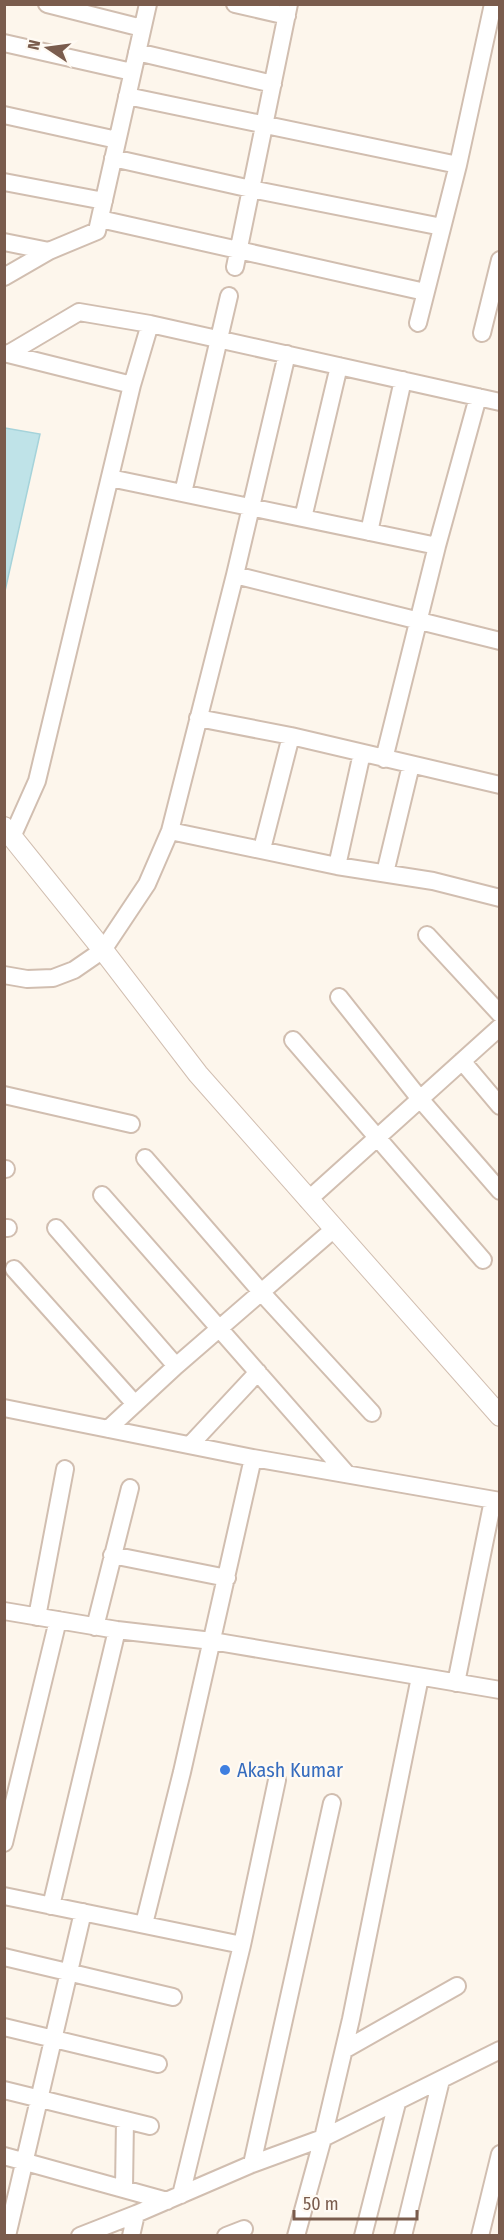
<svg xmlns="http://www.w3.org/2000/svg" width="504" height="2240" font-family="'Fira Sans Condensed',sans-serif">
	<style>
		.water { fill: #bfe3e8; stroke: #a5d3da; stroke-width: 1.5 }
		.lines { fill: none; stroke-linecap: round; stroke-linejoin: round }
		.minor-casing { stroke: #d1beb0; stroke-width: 20 }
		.tertiary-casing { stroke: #d1beb0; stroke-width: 22 }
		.minor { stroke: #fff; stroke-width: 16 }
		.tertiary { stroke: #fff; stroke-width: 20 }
		.shop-dot { fill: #3f7fe0; stroke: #fffaf3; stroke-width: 2 }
		.labels { text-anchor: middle; stroke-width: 4.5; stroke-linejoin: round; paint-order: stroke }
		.shop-label { font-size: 20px; fill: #366cbe; stroke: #fffaf3; text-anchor: start }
	</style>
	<rect width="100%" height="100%" fill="#fdf6ec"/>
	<path class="water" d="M5,428L40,434L5,591L4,428Z"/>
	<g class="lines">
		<g class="minor-casing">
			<path id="minor" d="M47,4L142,28
				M235,4L287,16
				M4,43L132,72
				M137,52L273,84
				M127,96L458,165
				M4,115L117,140
				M113,158L251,189L442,227
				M4,182L104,201
				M100,219L425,292
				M4,242L49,251
				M235,267L289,4
				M4,277L49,251L97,231L148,4
				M418,323L458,165L493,4
				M482,333L500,260
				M4,353L132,385
				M8,354L79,312L150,324L500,402
				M110,478L437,546
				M183,493L229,296
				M303,518L339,366
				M369,532L403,380
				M235,575L500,641
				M198,718L291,736L500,785
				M384,759L437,546L478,397
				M170,831L337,866L433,881L500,898
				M12,837L37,781L132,385L150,324
				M262,849L291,736
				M337,866L362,753
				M385,873L411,765
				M427,935L500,1014
				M4,975L27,979L53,978L74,970L103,950L147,884L170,831L235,575L287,354
				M339,997L420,1099L500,1191
				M293,1040L483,1260
				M462,1061L500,1106
				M4,1095L131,1124
				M145,1158L262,1293L372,1413
				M4,1169H6
				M102,1195L347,1474
				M308,1200L500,1027
				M4,1228H8
				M56,1228L176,1366
				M14,1269L135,1404
				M4,1408L253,1458L500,1501
				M108,1429L176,1366L334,1229
				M190,1445L258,1372
				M112,1555L227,1578
				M4,1611L117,1630L212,1641L500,1690
				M37,1617L65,1469
				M95,1627L130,1488
				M456,1683L493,1500
				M4,1843L58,1620
				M4,1896L242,1945
				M51,1906L117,1630
				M144,1924L182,1772L253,1458
				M4,1957L173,1997
				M4,2027L158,2064
				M344,2050L457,1986
				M4,2090L150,2126
				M4,2156L167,2201
				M252,2164L332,1803
				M124,2188L125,2120
				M181,2195L242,1945L277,1780
				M7,2236L83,1912
				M80,2236L136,2214L252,2164L323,2138L500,2050
				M131,2236L136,2214
				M226,2236L244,2229
				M296,2236L323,2138L351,2019L420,1677
				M363,2236L397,2103
				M403,2236L441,2080
				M480,2236L500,2154"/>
		</g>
		<g class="tertiary-casing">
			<path id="tertiary" d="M4,827L103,950L198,1074L500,1416"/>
		</g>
		<use href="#minor" class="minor"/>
		<use href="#tertiary" class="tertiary"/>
	</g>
	<circle class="shop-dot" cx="225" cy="1770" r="6"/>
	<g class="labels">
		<g class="shop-label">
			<text x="237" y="1777">Akash Kumar</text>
		</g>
	</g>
	<rect width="504" height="2240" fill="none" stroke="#7a5c4d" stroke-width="12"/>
	<g transform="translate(48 48) rotate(283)" stroke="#fffaf3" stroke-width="4.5" paint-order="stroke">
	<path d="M0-4.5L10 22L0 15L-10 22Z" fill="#7a5c4d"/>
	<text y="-9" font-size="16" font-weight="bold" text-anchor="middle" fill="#7a5c4d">N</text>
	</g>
	<path d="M294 2210v9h123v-9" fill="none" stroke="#7a5c4d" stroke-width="3"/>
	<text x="303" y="2210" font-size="18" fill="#7a5c4d" stroke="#fffaf3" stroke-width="4.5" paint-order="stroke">50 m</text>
</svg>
